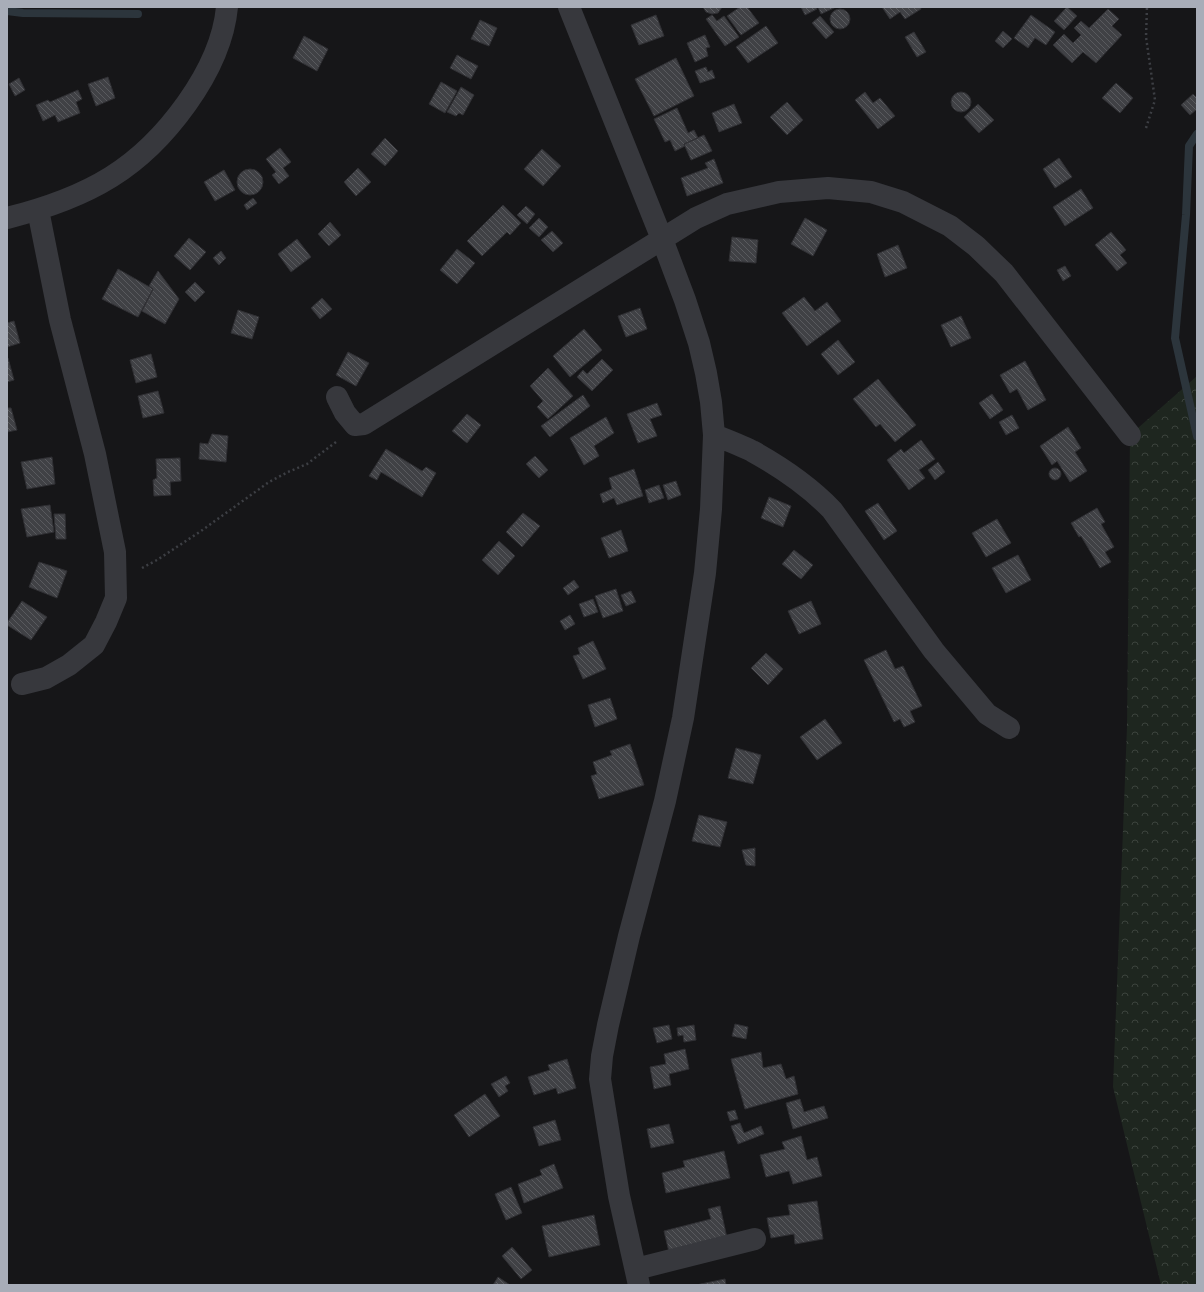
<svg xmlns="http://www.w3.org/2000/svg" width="1204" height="1292" font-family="Raleway,sans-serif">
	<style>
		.forest { fill: url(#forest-crowns) }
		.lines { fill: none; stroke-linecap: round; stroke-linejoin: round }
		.stream { stroke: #2c353c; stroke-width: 8 }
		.building { fill: url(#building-back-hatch); stroke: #303034 }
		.path { stroke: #3d3f44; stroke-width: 2.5; stroke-dasharray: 2 3; stroke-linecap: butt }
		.minor { stroke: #37383d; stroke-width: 22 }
	</style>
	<defs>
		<pattern id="forest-crowns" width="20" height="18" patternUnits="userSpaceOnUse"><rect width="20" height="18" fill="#1e261f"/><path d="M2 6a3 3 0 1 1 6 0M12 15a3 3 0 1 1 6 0" fill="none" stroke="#3c433d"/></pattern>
		<pattern id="building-back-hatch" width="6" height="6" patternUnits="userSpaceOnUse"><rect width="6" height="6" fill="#404145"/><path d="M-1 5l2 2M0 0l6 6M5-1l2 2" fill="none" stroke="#595a5e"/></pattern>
	</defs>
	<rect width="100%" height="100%" fill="#161618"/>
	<path class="forest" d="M1197,376V1285H1161L1113,1087L1127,727L1130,435Z"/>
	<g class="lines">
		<path class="stream" d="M7,11L23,13L138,14
			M1197,134L1189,146L1186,215L1175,338L1197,436"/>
	</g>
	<path class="building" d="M703,7H722L718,13L712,14L706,12Z
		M740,7H747L759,23L741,35L727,16Z
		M801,7H816L817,9L805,15Z
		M818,7H836L821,14Z
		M882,7H920L921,9L905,19L900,12L890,19Z
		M1067,7L1077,16L1064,30L1054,21Z
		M1108,9L1119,19L1112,26L1122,35L1096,63L1083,52L1072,63L1053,45L1064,34L1073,43L1081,35L1074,28L1081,21L1089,28Z
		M830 19a10 10 0 1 1 20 0a10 10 0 1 1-20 0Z
		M656,15L664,36L639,45L631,25Z
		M712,15L717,21L724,16L739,37L725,46L706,19Z
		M1031,15L1055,32L1046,45L1035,38L1028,48L1014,38Z
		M820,16L834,32L826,39L812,23Z
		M480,20L497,28L489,46L471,39Z
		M766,26L778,43L748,63L736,47Z
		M1003,31L1012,39L1003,48L995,41Z
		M914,32L926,52L917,57L905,37Z
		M705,35L710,47L706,48L708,56L695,62L687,43Z
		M304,36L328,49L317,71L293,58Z
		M457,55L478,66L471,79L450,68Z
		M676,58L694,96L654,116L635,79Z
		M706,67L708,72L712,70L715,78L700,83L695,71Z
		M108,77L115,98L96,106L88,84Z
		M19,78L25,90L15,96L9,84Z
		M441,82L457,91L445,113L429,104Z
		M1116,83L1133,98L1120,113L1102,98Z
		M461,87L474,95L463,115L459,113L456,116L447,112Z
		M78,90L82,99L76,102L80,113L58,122L55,115L43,121L36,105L48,100L50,102Z
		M865,92L873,103L880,98L895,116L878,129L855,100Z
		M951 102a10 10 0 1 1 20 0a10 10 0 1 1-20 0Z
		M1193,94L1197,98V109L1190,115L1181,105Z
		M787,102L803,120L787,135L770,117Z
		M734,104L742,123L719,132L712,113Z
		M978,104L994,120L979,133L964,117Z
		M677,108L688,133L694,130L698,138L684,144L685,146L675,151L670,140L665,142L654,119Z
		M704,135L712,151L691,160L684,144Z
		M385,138L398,151L385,166L371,154Z
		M280,148L291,162L283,168L289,176L279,184L272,175L276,172L266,159Z
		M542,149L561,166L543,186L524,169Z
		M1059,158L1072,177L1055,188L1043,169Z
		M714,159L723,183L687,196L681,178L708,168L705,163Z
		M358,168L371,182L356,196L344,182Z
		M237 182a13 13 0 1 1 26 0a13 13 0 1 1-26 0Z
		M224,170L235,190L215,201L204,182Z
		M1081,189L1093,208L1065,226L1053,207Z
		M253,198L257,203L247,210L244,205Z
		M503,205L521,223L510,235L507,232L482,256L467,241Z
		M526,206L535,214L527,224L517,215Z
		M539,218L548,227L539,237L529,228Z
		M805,218L827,230L813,256L791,244Z
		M330,222L341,235L329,246L318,234Z
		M552,231L563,243L553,252L541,240Z
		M1111,232L1126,250L1120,255L1127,263L1117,271L1095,245Z
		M732,237L758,240L756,263L729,261Z
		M189,238L206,252L190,270L174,256Z
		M297,239L311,257L291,272L278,254Z
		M898,245L907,268L885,277L877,254Z
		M457,249L475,263L457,284L440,270Z
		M221,251L226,258L219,265L213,258Z
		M1065,266L1071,276L1063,281L1057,270Z
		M118,269L153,289L138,317L102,299Z
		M158,271L179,299L165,324L142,311L153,289L149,286Z
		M195,282L205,292L195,302L185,292Z
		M804,297L815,311L827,302L841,321L807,346L782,313Z
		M322,298L332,309L320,319L311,308Z
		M640,308L647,329L626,337L618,316Z
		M238,310L259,317L252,339L231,333Z
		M961,316L971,338L951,347L941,325Z
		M14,321L20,343L7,347V323Z
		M584,329L602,350L570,377L553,356Z
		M838,340L855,362L838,375L821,354Z
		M348,352L369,363L356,386L336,375Z
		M151,354L157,377L136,383L130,360Z
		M7,358H8L14,380L7,382Z
		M602,359L613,370L592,391L577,377L583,370L587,374Z
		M1025,361L1046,400L1028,410L1017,389L1010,393L1000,375Z
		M548,368L573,396L548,419L537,407L543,401L530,386Z
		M878,379L916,425L895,442L880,424L876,427L853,399Z
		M158,391L164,413L143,418L138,396Z
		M992,394L1003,410L990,419L979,403Z
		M583,395L590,406L550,437L541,426Z
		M657,403L662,415L650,419L657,436L638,443L627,414Z
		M7,408H11L17,430L7,432Z
		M467,414L481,425L467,443L452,431Z
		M1012,415L1019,428L1006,435L999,422Z
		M606,417L614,433L594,446L599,456L584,465L570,438Z
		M1068,427L1081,448L1075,452L1087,471L1070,482L1057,461L1052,465L1040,446Z
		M212,434L228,436L226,462L199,459L200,443L208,444Z
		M921,440L935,459L919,470L925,478L909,490L887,460L901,449L904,453Z
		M386,449L422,471L426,467L436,473L422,497L381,472L377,480L369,476Z
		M535,456L548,470L539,478L526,464Z
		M52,457L55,484L27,489L21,462Z
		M180,458L181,481L170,482L171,495L154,496L153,480L157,478L156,459Z
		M938,462L945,472L935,480L928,470Z
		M1049 474a6 6 0 1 1 12 0a6 6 0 1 1-12 0Z
		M634,469L643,496L617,505L614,498L603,503L600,494L612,489L609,478Z
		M676,481L681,495L668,500L663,485Z
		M659,485L664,498L649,503L645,490Z
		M769,497L791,506L783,527L761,518Z
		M878,503L897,531L884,540L865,511Z
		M50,505L54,532L27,537L21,509Z
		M1097,508L1105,522L1101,524L1114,547L1105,552L1111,562L1100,568L1081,536L1079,537L1071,523Z
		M523,513L540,526L522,547L506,532Z
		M54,514H65L66,539H56Z
		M997,519L1011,543L986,557L972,533Z
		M621,530L628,551L609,558L601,538Z
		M499,541L515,556L498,575L482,560Z
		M794,550L813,565L801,579L782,564Z
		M1018,555L1031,580L1006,593L992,568Z
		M39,562L67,571L57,598L29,587Z
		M574,580L579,587L568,595L563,588Z
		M616,589L623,611L603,618L595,596Z
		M631,591L636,602L626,606L621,595Z
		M593,599L598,612L584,617L579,604Z
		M22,601L47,617L31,640L7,625V623Z
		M811,601L821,624L799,634L788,611Z
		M570,615L575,624L565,630L560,621Z
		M593,641L606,669L583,679L573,656L580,654L578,648Z
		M886,650L895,669L903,666L922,706L910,711L915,722L904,727L900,719L894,722L864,660Z
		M766,653L783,669L768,685L751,668Z
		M610,698L617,719L595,727L588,705Z
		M825,719L842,743L817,760L800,737Z
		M630,744L644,785L599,799L591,776L597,774L593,762L612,755L610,751Z
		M736,748L761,755L753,784L728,778Z
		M699,815L727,822L720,847L692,841Z
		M755,848V866L746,865L742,850Z
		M735,1024L748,1027L746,1039L732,1036Z
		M669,1025L672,1039L657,1043L653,1028Z
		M694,1025L696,1040L684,1042L683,1035L678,1036L677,1028Z
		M685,1049L689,1069L669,1074L671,1085L654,1089L650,1067L666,1064L664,1054Z
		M761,1052L763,1068L781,1064L786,1079L794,1076L798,1094L745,1109L731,1059Z
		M567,1059L576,1088L558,1094L556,1088L534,1095L528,1077L550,1070L548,1065Z
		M506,1076L510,1083L505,1086L508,1091L499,1097L491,1084Z
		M485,1094L500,1116L469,1137L454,1115Z
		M800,1099L804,1112L824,1106L828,1118L793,1129L786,1103Z
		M735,1110L738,1119L730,1121L727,1112Z
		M555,1120L561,1140L539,1146L533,1127Z
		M740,1123L744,1133L761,1126L764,1134L738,1144L731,1126Z
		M669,1124L674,1143L651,1148L647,1129Z
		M801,1136L807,1160L817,1157L822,1176L793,1184L789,1171L766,1177L760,1155L785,1149L782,1142Z
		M724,1151L730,1178L666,1193L662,1173L685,1167L683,1161Z
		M554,1164L563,1188L524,1203L518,1184L542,1175L540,1170Z
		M511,1187L522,1213L506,1220L495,1194Z
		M817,1201L823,1239L795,1244L794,1234L771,1238L767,1218L790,1215L788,1205Z
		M720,1206L727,1238L669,1252L664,1231L711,1219L708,1209Z
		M594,1215L600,1245L549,1257L542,1226Z
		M512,1247L532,1270L521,1279L502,1256Z
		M498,1277L510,1285H493Z
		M725,1279L726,1285H696Z"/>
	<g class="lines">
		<path class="path" d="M1146,128L1155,100L1146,37L1147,7
			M142,568L157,560L201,531L269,482L288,472L307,464L336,442"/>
		<path class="minor" d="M569,7L662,239L685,300L699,343L706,373L711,402L714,435L711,509L705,573L683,718L665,801L629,936L608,1025L602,1056L600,1079L619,1196L639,1285
			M7,218C43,209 79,197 111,177C164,144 221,71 227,7
			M337,397L345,413L355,425L364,424L696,218L727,204L779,192L828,188L871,192L903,202L950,226L976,246L1004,273L1130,435
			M714,435C727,440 740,445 752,451C781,467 809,486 832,510L934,651L987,714L1009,728
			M22,684L46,678L69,665L94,645L106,622L116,598L115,552L95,454L60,320L38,210
			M636,1269L755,1239"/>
	</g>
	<rect width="1204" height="1292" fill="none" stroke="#a8adb8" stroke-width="16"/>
</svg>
